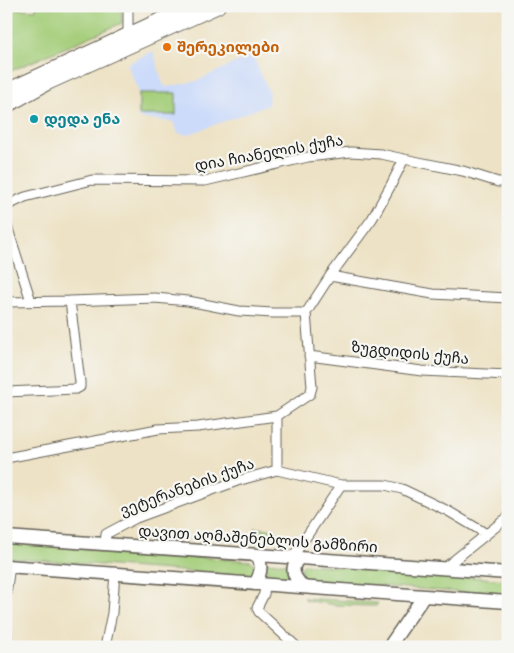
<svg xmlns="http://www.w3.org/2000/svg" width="514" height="653" font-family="Sriracha,'Noto Sans Georgian',sans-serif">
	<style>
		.built { fill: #ccdbfa }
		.green { fill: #a5ce7a; stroke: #60754b }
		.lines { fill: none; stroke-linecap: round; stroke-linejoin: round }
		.street-casing { stroke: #656157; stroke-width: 11 }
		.secondary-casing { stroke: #656157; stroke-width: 15 }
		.primary-casing { stroke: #656157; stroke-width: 16 }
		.street { stroke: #fff; stroke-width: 9 }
		.secondary { stroke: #fff; stroke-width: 12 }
		.primary { stroke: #fff; stroke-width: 14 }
		.food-dot { fill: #e8710a; stroke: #f6f6f2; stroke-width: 2 }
		.culture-dot { fill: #0f9aa8; stroke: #f6f6f2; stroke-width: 2 }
		.labels { text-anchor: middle; stroke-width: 4.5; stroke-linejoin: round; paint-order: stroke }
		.food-label { font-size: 15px; font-weight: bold; fill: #c56008; stroke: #f6f6f2; text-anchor: start }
		.culture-label { font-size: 15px; font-weight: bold; fill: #0d838f; stroke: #f6f6f2; text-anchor: start }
		.street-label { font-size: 15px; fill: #1c1c1c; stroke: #f6f6f2 }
	</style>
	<rect width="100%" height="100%" fill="#f6f6f2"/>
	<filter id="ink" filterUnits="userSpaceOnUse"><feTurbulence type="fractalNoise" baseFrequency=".02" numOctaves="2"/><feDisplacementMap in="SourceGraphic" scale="10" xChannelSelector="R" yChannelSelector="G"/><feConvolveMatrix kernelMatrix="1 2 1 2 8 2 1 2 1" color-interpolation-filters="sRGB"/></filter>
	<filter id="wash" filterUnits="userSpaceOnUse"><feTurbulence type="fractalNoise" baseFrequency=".0096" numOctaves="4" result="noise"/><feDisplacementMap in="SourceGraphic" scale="20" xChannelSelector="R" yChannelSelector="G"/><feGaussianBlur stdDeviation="1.12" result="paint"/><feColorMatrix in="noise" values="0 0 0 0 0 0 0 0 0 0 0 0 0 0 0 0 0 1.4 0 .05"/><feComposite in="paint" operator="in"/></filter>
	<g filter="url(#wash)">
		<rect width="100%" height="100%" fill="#ede2c5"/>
		<path class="built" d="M153,51L163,84L166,87L197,81L243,59L253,56L269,92L268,105L187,135L178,133L173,122L138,118V90L127,64Z"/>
		<path class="green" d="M36,6H121L122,23L6,73V8L36,10Z
			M139,93H176V115H139Z
			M255,528L276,530L275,540L255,539Z
			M6,543L251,561L256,566L253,576H250L6,558Z
			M265,562L291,564L287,571L290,580L264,578L267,570Z
			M305,564L508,580V596L304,580C301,574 298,569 305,564Z
			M304,598L378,603L376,606L336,605L306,600Z"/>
	</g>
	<g filter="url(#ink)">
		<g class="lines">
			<g class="street-casing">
				<path id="street" d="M128,6V35
					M6,206L25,197L92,180L205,181L308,157L351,152L381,154L404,159L463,171L498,182H508
					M6,223L31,301
					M330,276L433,294L508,298
					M6,302L70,301L155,298L188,301L239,311L273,313H306
					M309,356L422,371L508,375
					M6,392L76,389L80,387V382L70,301
					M506,414L508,416
					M277,416V470
					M6,458L158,429L198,427L277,416L310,394L312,387L306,313L330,276L372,219L391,185L404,159
					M105,544L106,534L136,518L237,481L277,470L341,485H385L402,489L448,511L485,533
					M292,558L341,485
					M443,569L508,517
					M265,584L264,594L257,608L259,612L297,647
					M6,594L10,566
					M6,619L8,647
					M105,647L112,613L115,573"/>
			</g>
			<g class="secondary-casing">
				<path id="secondary" d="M6,537L508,573
					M299,558C289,569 294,577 303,587
					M6,566L508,602
					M255,584C261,574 263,565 257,555
					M389,647L424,596"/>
			</g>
			<g class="primary-casing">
				<path id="primary" d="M6,91L191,6
					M6,106L47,83L218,6"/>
			</g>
			<use href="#street" class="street"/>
			<use href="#secondary" class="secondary"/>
			<use href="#primary" class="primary"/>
		</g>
	</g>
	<circle class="food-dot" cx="167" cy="47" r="5"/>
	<circle class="culture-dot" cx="34" cy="119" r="5"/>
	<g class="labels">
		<g class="food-label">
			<text x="177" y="52">შერეკილები</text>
		</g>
		<g class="culture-label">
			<text x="44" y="124">დედა ენა</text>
		</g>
		<g class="street-label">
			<text transform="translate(269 153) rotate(-10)" y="5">დია ჩიანელის ქუჩა</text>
			<text transform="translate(410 353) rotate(6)" y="5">ზუგდიდის ქუჩა</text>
			<text transform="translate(187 487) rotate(-20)" y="5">ვეტერანების ქუჩა</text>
			<text transform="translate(258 539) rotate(4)" y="5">დავით აღმაშენებლის გამზირი</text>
		</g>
	</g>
	<rect width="514" height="653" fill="none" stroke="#f6f6f2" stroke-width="25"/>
</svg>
